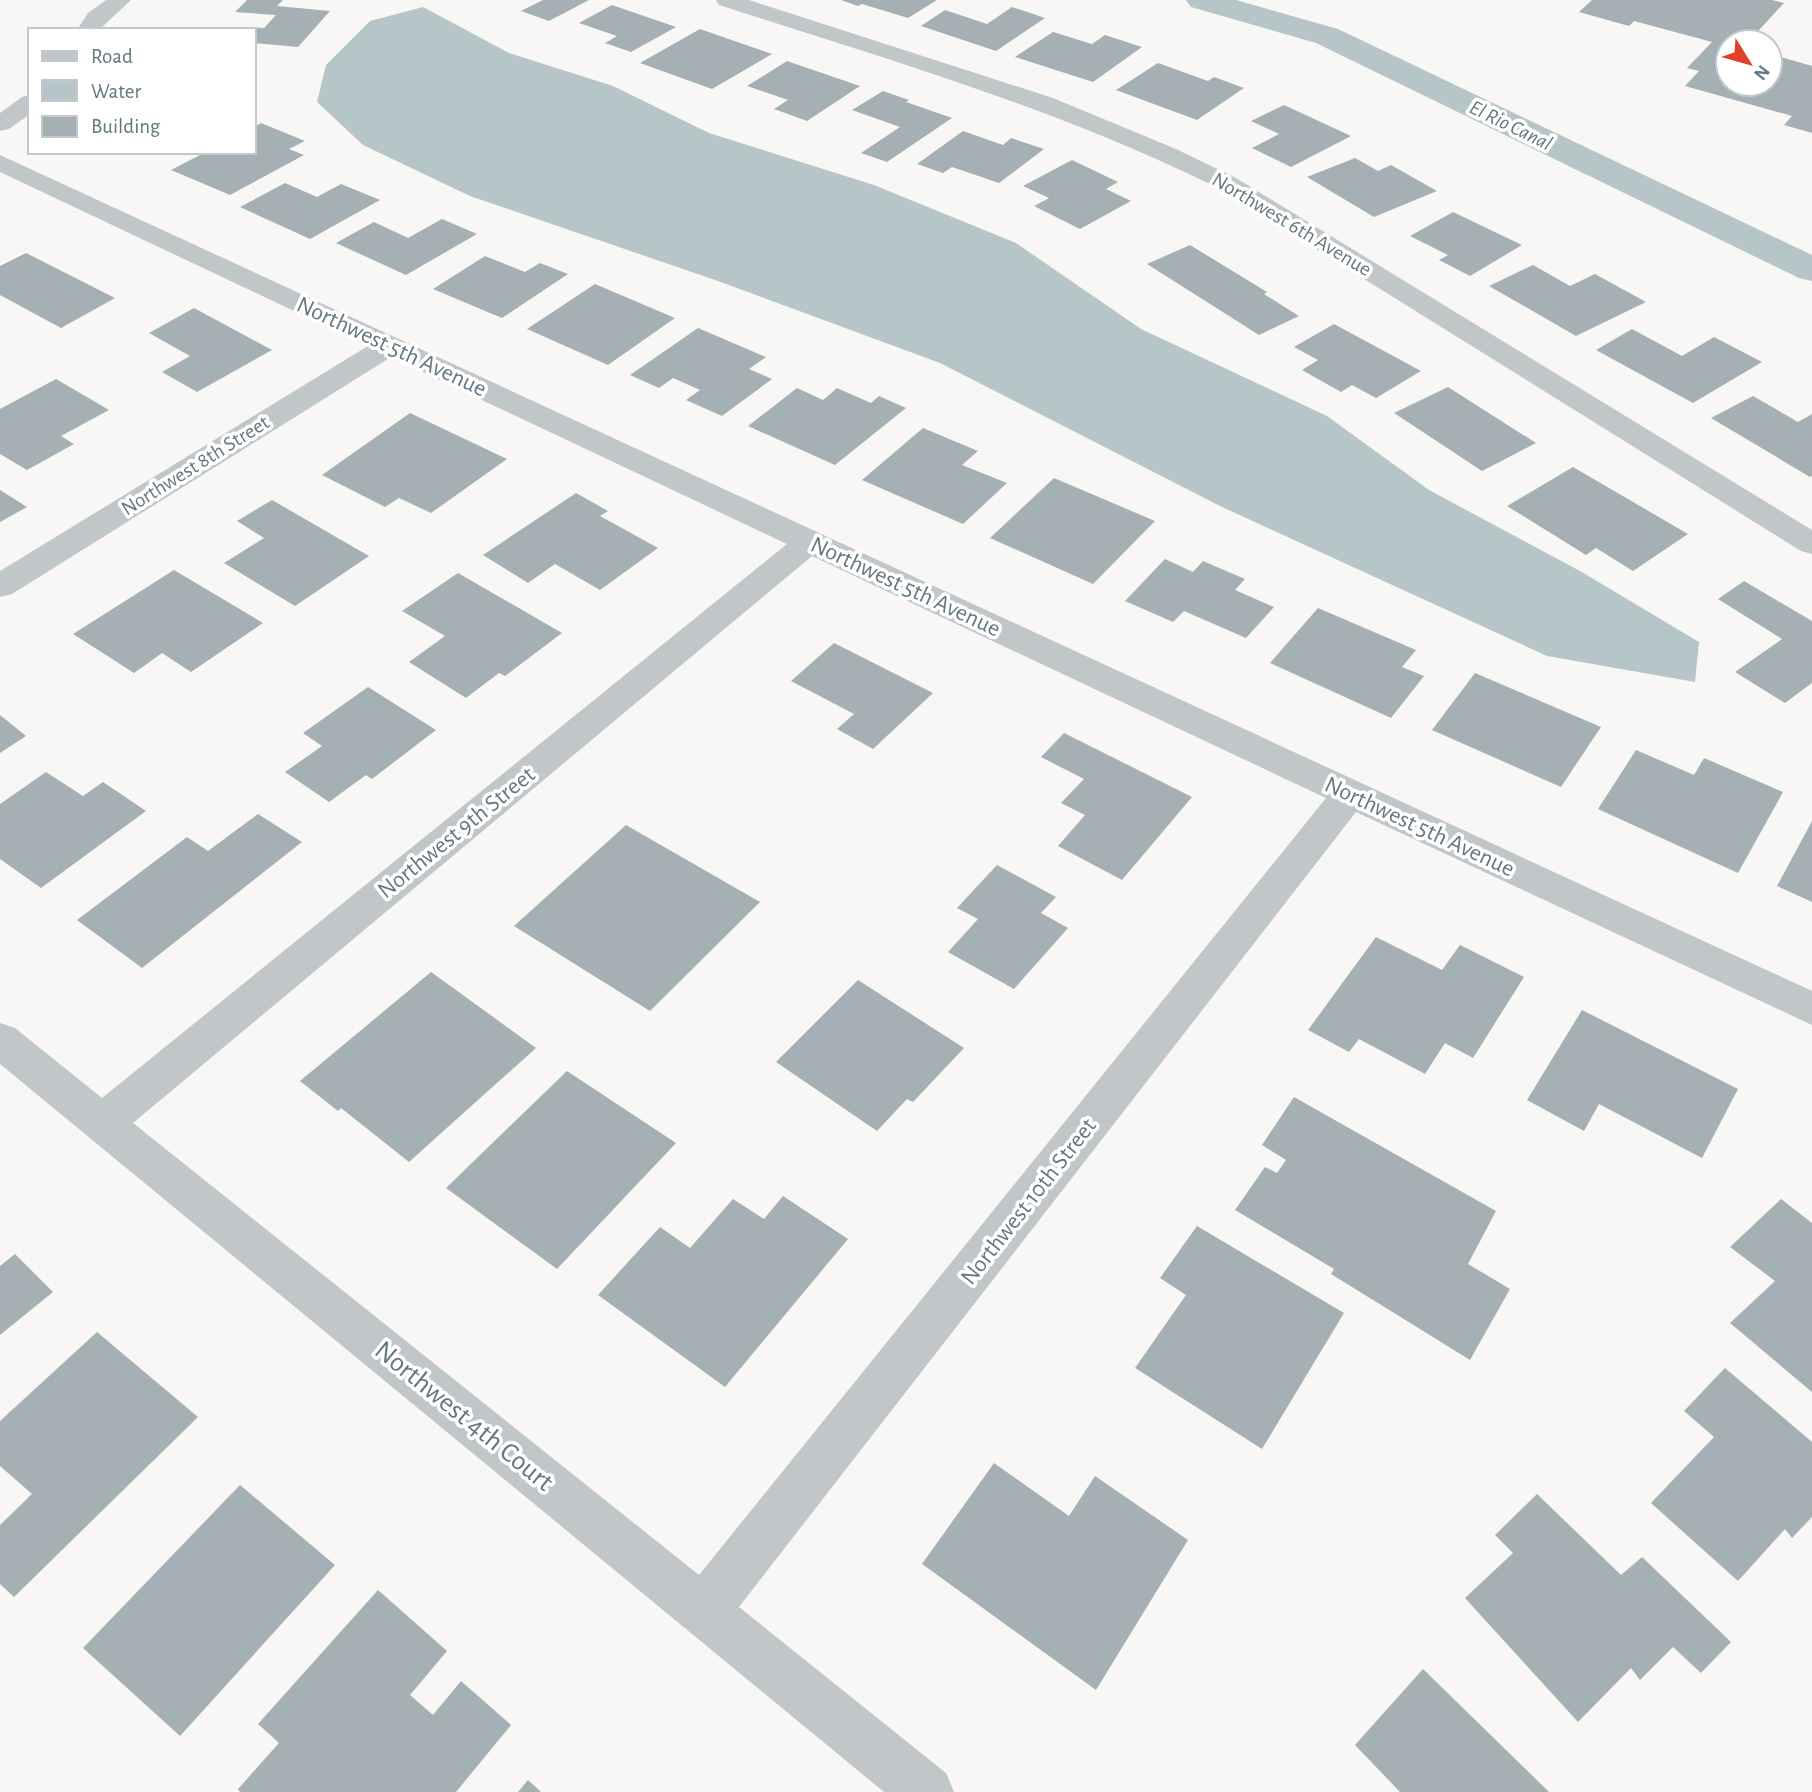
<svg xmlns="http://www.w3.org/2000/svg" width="1812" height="1792" font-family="'Alegreya Sans',sans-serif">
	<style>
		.water { fill: #b6c5c7 }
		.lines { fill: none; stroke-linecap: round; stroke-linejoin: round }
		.canal { fill: #b6c5c7; fill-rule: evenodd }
		.building { fill: #a5b0b4 }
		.minor { fill: #c1c6c9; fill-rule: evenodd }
		.labels { text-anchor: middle; stroke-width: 7; stroke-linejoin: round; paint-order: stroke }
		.far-water-label { font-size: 21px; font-style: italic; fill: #5e767a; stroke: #fff }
		.far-street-label { font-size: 21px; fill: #637780; stroke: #fff }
		.street-label { font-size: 24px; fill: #637780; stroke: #fff }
		.near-street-label { font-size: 28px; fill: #637780; stroke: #fff }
	</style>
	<rect width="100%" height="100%" fill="#f8f7f5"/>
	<path class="water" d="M423,7L509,53L613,86L709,133L874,185L1016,243L1141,329L1327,416L1429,490L1580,571L1699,642L1695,682L1547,656L1222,507L940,363L718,281L470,196L363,145L317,102L326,65L370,21Z"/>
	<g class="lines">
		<path class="canal" d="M1186,0H1236L1338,29L1812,255V281L1799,278L1316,43L1191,7Z"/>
	</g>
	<path class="building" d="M247,0H283L277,6L330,11L298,47L254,43V30H242L245,27L264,28L276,15L235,12Z
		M543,0H589L549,21L521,11Z
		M841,0H937L908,18L862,4L858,6Z
		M1592,0H1772L1784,3L1748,42H1728V84H1770V54L1812,66V133L1784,125L1792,116L1685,86L1699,71L1687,68L1712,42L1634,21L1629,26L1579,12Z
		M612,5L676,27L631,52L605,43L617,36L579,23Z
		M1012,7L1045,18L996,51L921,26L945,10L987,24Z
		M700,29L772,54L712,89L640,63Z
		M1053,32L1092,44L1105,35L1142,47L1093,82L1015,57Z
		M787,61L860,86L807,121L774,109L788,100L747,86Z
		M1158,63L1208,81L1214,77L1244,88L1197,120L1116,90Z
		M883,91L909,100L906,102L952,118L887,162L861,153L900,127L852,110Z
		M1284,105L1351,136L1291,167L1252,148L1279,134L1251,121Z
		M261,123L305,141L289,149L304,155L230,195L171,170L206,152H254V127Z
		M963,131L1003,145L1011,138L1044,149L999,183L952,167L943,173L917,164Z
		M1355,158L1378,171L1391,165L1437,191L1374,217L1307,177Z
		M1072,160L1118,182L1106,189L1131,201L1080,229L1034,206L1049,198L1023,186Z
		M285,183L317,197L341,184L380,200L310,239L240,207Z
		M1453,212L1522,245L1470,276L1439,260L1448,255L1410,236Z
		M442,219L477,234L406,275L336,243L374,222L408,238Z
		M1190,245L1267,292L1264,294L1299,316L1259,335L1147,264Z
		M26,253L115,298L61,328L0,295V266Z
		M485,256L525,272L540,263L568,274L502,318L433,289Z
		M1533,265L1570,286L1595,274L1646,302L1576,336L1489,286Z
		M595,284L675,318L608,365L527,329Z
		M194,308L272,350L197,392L162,372L190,356L149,333Z
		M1334,324L1421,371L1376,398L1352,385L1341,392L1302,370L1318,360L1294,347Z
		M698,328L766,357L749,369L772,379L722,416L686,400L700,390L673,378L659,388L630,375Z
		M1632,329L1682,356L1714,337L1762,362L1693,403L1596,350Z
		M56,379L109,410L61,436L74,444L27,470L0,454V409Z
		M1448,387L1536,443L1482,471L1394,413Z
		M797,388L823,400L837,388L871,403L879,396L906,408L835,465L748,426Z
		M1753,396L1798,422L1812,414V476L1810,477L1711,418Z
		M410,413L507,459L431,513L399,498L385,507L322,475Z
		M923,428L978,451L962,465L1007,483L963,524L862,480Z
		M1573,467L1688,534L1633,571L1596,548L1586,555L1507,506Z
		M1054,478L1155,521L1093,584L990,538Z
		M0,490L27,507L0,522Z
		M576,493L608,511L600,516L658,548L600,590L555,564L528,583L483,555Z
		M272,500L369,556L295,606L224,563L264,538L237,521Z
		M1165,559L1193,572L1203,561L1245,579L1235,590L1274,607L1246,638L1184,611L1173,622L1125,601Z
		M174,570L263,623L191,672L162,653L134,673L73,634Z
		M458,573L562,633L505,676L499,673L466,698L409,662L445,636L402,611Z
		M1744,581L1812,621V683L1785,703L1735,672L1782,639L1718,599Z
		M1318,608L1416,650L1402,667L1424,676L1391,718L1270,663Z
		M834,643L933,693L873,749L837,729L854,714L791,681Z
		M1475,673L1601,727L1561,787L1432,730Z
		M368,687L436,730L372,779L366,775L329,802L285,772L322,746L303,733Z
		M0,715L26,736L0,753Z
		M1064,733L1192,797L1122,880L1058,846L1085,815L1061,803L1084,779L1041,757Z
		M1636,750L1694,775L1704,758L1783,792L1738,873L1598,809Z
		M46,772L83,796L103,782L146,811L41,888L0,859V804Z
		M258,814L302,842L142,968L77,920L187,837L208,851Z
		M1812,821V902L1777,886Z
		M626,825L760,902L650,1011L514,926Z
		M997,865L1056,897L1041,913L1068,928L1014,989L948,952L978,919L957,908Z
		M1376,937L1442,970L1460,945L1524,977L1473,1058L1445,1043L1425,1074L1359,1039L1349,1052L1308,1030Z
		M431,972L536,1048L409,1162L341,1108L338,1111L300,1081Z
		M858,980L964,1048L913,1102L907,1099L877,1131L776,1062Z
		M1582,1010L1738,1089L1702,1158L1599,1104L1584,1131L1527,1100Z
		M567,1071L676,1143L557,1269L446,1188Z
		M1294,1097L1496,1211L1468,1264L1510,1289L1470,1360L1331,1274L1334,1269L1235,1210L1265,1167L1277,1173L1286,1160L1262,1145Z
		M783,1196L848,1239L725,1387L598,1295L660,1227L690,1248L733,1199L764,1219Z
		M1781,1199L1812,1223V1392L1730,1323L1775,1281L1730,1247Z
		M1197,1226L1344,1313L1262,1449L1135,1368L1186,1295L1160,1278Z
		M15,1254L53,1292L0,1335V1266Z
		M97,1332L198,1417L14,1597L0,1584V1525L32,1494L0,1466V1421Z
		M1725,1368L1812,1442V1517L1792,1538L1785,1529L1738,1581L1651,1503L1714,1437L1684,1411Z
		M994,1463L1069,1516L1095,1476L1188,1540L1096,1690L922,1564Z
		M240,1485L335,1565L180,1736L83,1648Z
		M1537,1494L1621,1575L1642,1557L1731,1642L1701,1673L1673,1647L1640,1680L1631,1668L1578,1722L1465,1598L1513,1553L1495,1535Z
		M378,1590L447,1651L410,1695L433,1715L461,1681L511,1725L456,1792H240L238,1789L279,1743L258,1724Z
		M1423,1669L1549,1792H1400L1355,1745Z
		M528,1780L541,1792H518Z"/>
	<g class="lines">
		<path class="minor" d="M106,0H131L99,30H77L88,13Z
			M716,0H749L1053,98L1176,149L1236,178L1812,530V554L1801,551L1218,188C1058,109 888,59 719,5Z
			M30,95V114L9,129L0,131V113L22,97Z
			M0,155L1812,991V1025L1356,812L739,1607L946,1773L954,1792H884L0,1064V1023L15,1028L102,1098L787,544L391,357L12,594L0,597V571L368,346L0,172ZM812,556L1326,798L699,1575L133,1123Z"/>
	</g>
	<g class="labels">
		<g class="far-water-label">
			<text transform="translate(1511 125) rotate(26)" y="7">El Rio Canal</text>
		</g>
		<g class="far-street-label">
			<text transform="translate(1292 224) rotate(31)" y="7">Northwest 6th Avenue</text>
			<text transform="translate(195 465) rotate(-32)" y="7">Northwest 8th Street</text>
		</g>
		<g class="street-label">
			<text transform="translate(392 346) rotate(25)" y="8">Northwest 5th Avenue</text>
			<text transform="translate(906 586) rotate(25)" y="8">Northwest 5th Avenue</text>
			<text transform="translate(1420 826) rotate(25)" y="8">Northwest 5th Avenue</text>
			<text transform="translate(456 832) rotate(-39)" y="8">Northwest 9th Street</text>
			<text transform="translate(1028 1201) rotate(-52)" y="8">Northwest 10th Street</text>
		</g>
		<g class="near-street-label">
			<text transform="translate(465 1415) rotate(39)" y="10">Northwest 4th Court</text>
		</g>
	</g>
	<rect x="28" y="28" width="228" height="126" fill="#ffffff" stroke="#c1c9cc" stroke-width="2"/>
	<rect x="42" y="51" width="35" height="10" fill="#c1c6c9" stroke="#c1c9cc" stroke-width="2"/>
	<text x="91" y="63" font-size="21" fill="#637780">Road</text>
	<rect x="42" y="80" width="35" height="21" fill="#b6c5c7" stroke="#c1c9cc" stroke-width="2"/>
	<text x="91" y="98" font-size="21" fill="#637780">Water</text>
	<rect x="42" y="116" width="35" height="21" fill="#a5b0b4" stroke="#c1c9cc" stroke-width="2"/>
	<text x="91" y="133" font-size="21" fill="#637780">Building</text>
	<g transform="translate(1749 63) rotate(127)"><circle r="33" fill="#ffffff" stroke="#c1c9cc" stroke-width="2"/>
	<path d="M0-5L12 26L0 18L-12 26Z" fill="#e1402b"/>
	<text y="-10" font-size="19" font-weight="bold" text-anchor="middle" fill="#637780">N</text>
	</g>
</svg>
